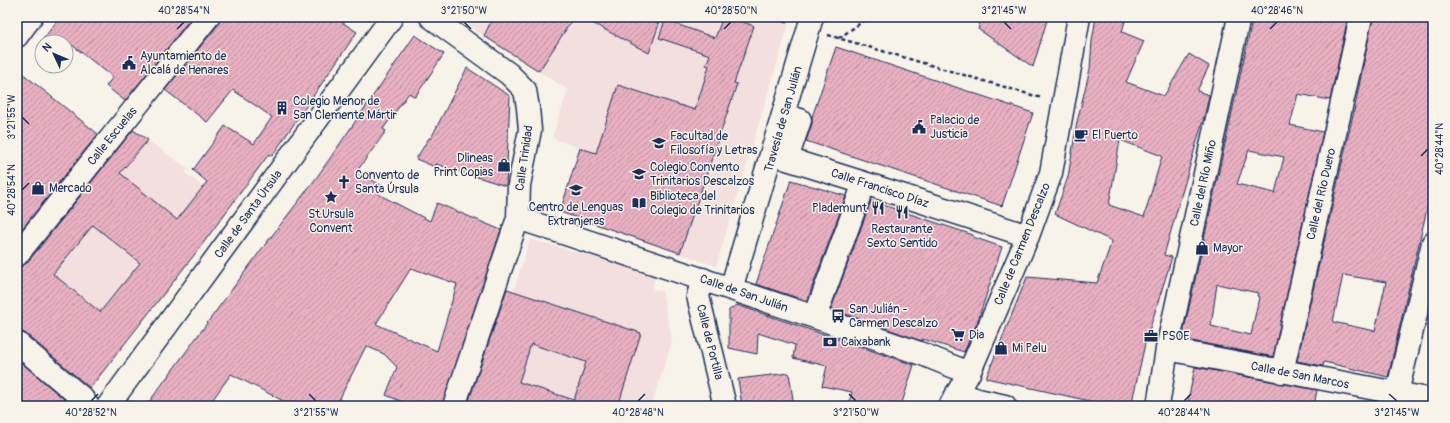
<svg xmlns="http://www.w3.org/2000/svg" width="1450" height="423" font-family="Pangolin,sans-serif">
	<style>
		.built { fill: #f3dfdd }
		.building { fill: url(#building-hatch); stroke: #1b2f5e; fill-rule: evenodd }
		.lines { fill: none; stroke-linecap: round; stroke-linejoin: round }
		.minor-casing { stroke: #1b2f5e; stroke-width: 25 }
		.path { stroke: #1b2f5e; stroke-width: 2.5; stroke-dasharray: 4 3; stroke-linecap: butt }
		.minor { stroke: #f7f3e8; stroke-width: 22 }
		.ticks { fill: none; stroke: #1b2f5e; stroke-width: 1.5 }
		.labels { text-anchor: middle; stroke-width: 3; stroke-linejoin: round; paint-order: stroke }
		.poi-label { font-size: 12px; fill: #1b2f5e; stroke: #f7f3e8; text-anchor: start }
		.street-label { font-size: 12px; fill: #1b2f5e; stroke: #f7f3e8 }
		.neatline { fill: none; stroke: #1b2f5e; stroke-width: 1.5 }
		.ticks-label { font-size: 10px; text-anchor: middle; fill: #1b2f5e }
	</style>
	<defs>
		<pattern id="building-hatch" width="6" height="6" patternUnits="userSpaceOnUse"><rect width="6" height="6" fill="#e9b0c2"/><path d="M-1 1l2-2M0 6l6-6M5 7l2-2" fill="none" stroke="#bc90a1"/></pattern>
	</defs>
	<rect width="100%" height="100%" fill="#f7f3e8"/>
	<filter id="ink" filterUnits="userSpaceOnUse"><feTurbulence type="fractalNoise" baseFrequency=".025" numOctaves="2"/><feDisplacementMap in="SourceGraphic" scale="8" xChannelSelector="R" yChannelSelector="G"/><feConvolveMatrix kernelMatrix="1 2 1 2 8 2 1 2 1" color-interpolation-filters="sRGB"/></filter>
	<g filter="url(#ink)">
		<path class="built" d="M454,17H791L716,266L560,212L580,148L552,138L568,90Z
			M127,126L189,169L185,173L230,207L198,250L89,389L17,328V265Z
			M530,239L655,275L652,290L662,291L672,341L651,406H477Z"/>
		<path class="building" d="M60,17H192L125,101L106,86L113,77L68,42H41Z
			M220,17H334L357,32L272,156L269,154L198,250L90,388L25,333L17,331V267L22,266L27,263L133,130L148,140L120,173L177,220L207,182L193,170L225,126L254,144L272,117L233,90L207,122L165,90L218,25ZM93,225L140,263L100,312L53,274Z
			M493,17H574L539,71L484,36Z
			M581,17H645L659,24L649,53Z
			M723,17H729L754,26L734,83L737,84L680,253L560,212L580,148L596,153L618,85L695,110L709,66L706,65L710,55L659,38L665,20L715,38Z
			M982,17H1048L1033,67L978,29Z
			M1096,17H1126L1122,32L1144,41L1126,82L1164,96L1189,54L1209,66L1197,91L1209,95L1206,110L1164,255L1172,257L1145,344L1131,406H1112L986,378L1027,277L1097,283L1112,241L1055,214L1068,177L1077,122L1090,69L1092,41ZM1120,140L1162,156L1144,217L1109,205Z
			M1253,17H1348L1330,100L1298,94L1290,125L1323,132L1273,357L1182,339ZM1249,150L1284,157L1275,193L1237,184ZM1217,284L1258,293L1257,296L1259,297L1251,335L1211,326Z
			M1373,17H1433V183L1388,377L1324,362L1323,366L1297,361L1355,106ZM1343,275L1386,282L1375,331L1333,322Z
			M415,35L444,54L415,97L409,93L383,129L386,131L357,171L384,187L378,194L430,221L437,203L501,230L442,406H412L386,395L397,367L384,354L366,346L336,406H293L231,374L208,406H146L261,250L317,177ZM411,268L457,284L437,351L376,324Z
			M836,47L1033,113L1002,206L806,141L812,124V117Z
			M467,68L510,96L506,186L436,164L435,167L416,159L429,138H431Z
			M17,69L98,134L17,235Z
			M791,180L846,196L807,301L756,284Z
			M871,201L973,235V237L1002,247L977,323L964,352L923,339L922,341L831,309Z
			M507,289L641,333L618,406H467ZM531,344L586,362L574,400L519,382Z
			M737,305L914,365L901,406H848L852,392L822,386L827,366L793,358L795,345L758,333L757,354L729,348V310Z
			M17,359L72,406H17Z
			M1195,367L1317,390L1314,406H1187Z
			M789,373L794,406H742L738,379Z"/>
		<g class="lines">
			<g class="minor-casing">
				<path id="minor" d="M431,17L509,74L525,90L528,108L530,130L519,185L518,218L454,406
					M17,36L31,17
					M784,115L800,120L787,159L864,183L1028,236
					M518,218L815,317L922,354L969,373
					M17,255L208,17
					M703,279L698,296L725,406
					M731,289L812,17
					M815,317L864,183
					M17,343L82,398L88,406
					M1167,349L1433,400
					M1282,372L1361,17
					M957,393L978,400L1005,406
					M108,406L392,17
					M950,406L969,373L1028,236L1051,173L1079,17
					M1158,406L1167,349L1239,17
					M1401,406L1397,393L1433,243"/>
			</g>
			<path class="path" d="M770,17L789,23
				M828,35L1042,98
				M839,38L869,17"/>
			<use href="#minor" class="minor"/>
		</g>
	</g>
	<path class="ticks" d="M464,22L471,29M1004,22L1011,29M177,29L184,22M724,29L731,22M1270,29L1277,22M22,117L29,124M1421,156L1428,149M22,190L29,183M309,394L316,401M849,394L856,401M1389,394L1397,401M91,401L98,394M638,401L645,394M1184,401L1191,394"/>
	<defs>
		<g id="civic-bare" transform="scale(1.08)"><path d="M-.6-6.5H3V-4.5H.6V-3L4-1V1h2V6H-6V1h2V-1L-.6-3ZM-1.2 2.5V6h2.4V2.5Z" fill="#1b2f5e" stroke="#f7f3e8" stroke-width="2.5" paint-order="stroke"/></g>
		<g id="building-bare" transform="scale(1.08)"><path d="M-4-6H4V6H1V3H-1V6H-4ZM-2.5-4.3h1.7v1.8h-1.7ZM.8-4.3h1.7v1.8H.8ZM-2.5-1h1.7V.8h-1.7ZM.8-1h1.7V.8H.8Z" fill="#1b2f5e" stroke="#f7f3e8" stroke-width="2.5" paint-order="stroke"/></g>
		<g id="cafe-bare" transform="scale(1.08)"><path d="M-5.5-4.5H6V0H3Q3 3.5 0 3.5H-2.5Q-5.5 3.5-5.5 0ZM3-3.2v2h1.7v-2ZM-6 4.5H4V6H-6Z" fill="#1b2f5e" stroke="#f7f3e8" stroke-width="2.5" paint-order="stroke"/></g>
		<g id="university-bare" transform="scale(1.08)"><path d="M0-5L7-2L0 1L-7-2ZM-4 1L0 2.5L4 1V4Q0 6-4 4Z" fill="#1b2f5e" stroke="#f7f3e8" stroke-width="2.5" paint-order="stroke"/></g>
		<g id="shop-bare" transform="scale(1.08)"><path d="M-5-2.5h2.3a2.7 3.5 0 0 1 5.4 0H5L5.5 6h-11ZM-1.5-2.5h3a1.5 2.3 0 0 0-3 0Z" fill="#1b2f5e" stroke="#f7f3e8" stroke-width="2.5" paint-order="stroke"/></g>
		<g id="church-bare" transform="scale(1.08)"><path d="M-1.2-6h2.4v3.5h3.3v2.4h-3.3V6h-2.4V-.1h-3.3v-2.4h3.3Z" fill="#1b2f5e" stroke="#f7f3e8" stroke-width="2.5" paint-order="stroke"/></g>
		<g id="school-bare" transform="scale(1.08)"><path d="M0-5L7-2L0 1L-7-2ZM-4 1L0 2.5L4 1V4Q0 6-4 4Z" fill="#1b2f5e" stroke="#f7f3e8" stroke-width="2.5" paint-order="stroke"/></g>
		<g id="sight-bare" transform="scale(1.08)"><path d="M0-6L1.8-2.2L6-1.7L2.9 1.2L3.7 5.4L0 3.3L-3.7 5.4L-2.9 1.2L-6-1.7L-1.8-2.2Z" fill="#1b2f5e" stroke="#f7f3e8" stroke-width="2.5" paint-order="stroke"/></g>
		<g id="library-bare" transform="scale(1.08)"><path d="M-6-4Q-3-5.5-.7-3.5V5Q-3 3-6 4ZM6-4Q3-5.5 .7-3.5V5Q3 3 6 4Z" fill="#1b2f5e" stroke="#f7f3e8" stroke-width="2.5" paint-order="stroke"/></g>
		<g id="restaurant-bare" transform="scale(1.08)"><path d="M-5-6h1v4h1v-4h1v4h1v-4h1v5L-1.5 .5V6h-2V.5L-5-1ZM5-6V6H3V1.5H1.5Q1.5-4 5-6Z" fill="#1b2f5e" stroke="#f7f3e8" stroke-width="2.5" paint-order="stroke"/></g>
		<g id="bus-bare" transform="scale(1.08)"><path d="M-5-6H5V4H4V6H2V4H-2V6H-4V4H-5ZM-3.5-4V0h7V-4ZM-3.5 1.2v1.5H-2V1.2ZM2 1.2v1.5H3.5V1.2Z" fill="#1b2f5e" stroke="#f7f3e8" stroke-width="2.5" paint-order="stroke"/></g>
		<g id="supermarket-bare" transform="scale(1.08)"><path d="M-6-5.5h2.5l.6 2H6L4.5 2H-2.5L-4.4-4H-6ZM-1.5 3.2a1.3 1.3 0 1 0 .1 0ZM3 3.2a1.3 1.3 0 1 0 .1 0Z" fill="#1b2f5e" stroke="#f7f3e8" stroke-width="2.5" paint-order="stroke"/></g>
		<g id="office-bare" transform="scale(1.08)"><path d="M-6-3h4V-5.5h4V-3h4V5H-6ZM-1-4.5V-3h2v-1.5ZM-6 0V1H6V0Z" fill="#1b2f5e" stroke="#f7f3e8" stroke-width="2.5" paint-order="stroke"/></g>
		<g id="bank-bare" transform="scale(1.08)"><path d="M-6-4H6V4H-6ZM0-2.3a2.3 2.3 0 1 0 0 4.6a2.3 2.3 0 1 0 0-4.6Z" fill="#1b2f5e" stroke="#f7f3e8" stroke-width="2.5" paint-order="stroke"/></g>
	</defs>
	<g fill-rule="evenodd">
		<use href="#civic-bare" x="129" y="63"/>
		<use href="#building-bare" x="282" y="108"/>
		<use href="#civic-bare" x="919" y="127"/>
		<use href="#cafe-bare" x="1081" y="135"/>
		<use href="#university-bare" x="659" y="143"/>
		<use href="#shop-bare" x="504" y="165"/>
		<use href="#university-bare" x="639" y="174"/>
		<use href="#church-bare" x="344" y="182"/>
		<use href="#shop-bare" x="38" y="188"/>
		<use href="#school-bare" x="576" y="190"/>
		<use href="#sight-bare" x="331" y="197"/>
		<use href="#library-bare" x="639" y="203"/>
		<use href="#restaurant-bare" x="878" y="208"/>
		<use href="#restaurant-bare" x="902" y="212"/>
		<use href="#shop-bare" x="1202" y="248"/>
		<use href="#bus-bare" x="838" y="316"/>
		<use href="#supermarket-bare" x="958" y="335"/>
		<use href="#office-bare" x="1151" y="336"/>
		<use href="#bank-bare" x="830" y="342"/>
		<use href="#shop-bare" x="1001" y="348"/>
	</g>
	<g class="labels">
		<g class="poi-label">
			<text x="140" y="60">Ayuntamiento de<tspan x="140" dy="14">Alcalá de Henares</tspan></text>
			<text x="293" y="105">Colegio Menor de<tspan x="293" dy="14">San Clemente Mártir</tspan></text>
			<text x="930" y="124">Palacio de<tspan x="930" dy="14">Justicia</tspan></text>
			<text x="1092" y="139">El Puerto</text>
			<text x="670" y="140">Facultad de<tspan x="670" dy="14">Filosofía y Letras</tspan></text>
			<text x="493" y="162" text-anchor="end">Dlineas<tspan x="493" dy="14">Print Copias</tspan></text>
			<text x="650" y="171">Colegio Convento<tspan x="650" dy="14">Trinitarios Descalzos</tspan></text>
			<text x="355" y="179">Convento de<tspan x="355" dy="14">Santa Úrsula</tspan></text>
			<text x="49" y="192">Mercado</text>
			<text x="650" y="200">Biblioteca del<tspan x="650" dy="14">Colegio de Trinitarios</tspan></text>
			<text x="576" y="211" text-anchor="middle">Centro de Lenguas<tspan x="576" dy="14">Extranjeras</tspan></text>
			<text x="867" y="212" text-anchor="end">Plademunt</text>
			<text x="331" y="218" text-anchor="middle">St.Ursula<tspan x="331" dy="14">Convent</tspan></text>
			<text x="902" y="233" text-anchor="middle">Restaurante<tspan x="902" dy="14">Sexto Sentido</tspan></text>
			<text x="1213" y="252">Mayor</text>
			<text x="849" y="313">San Julián -<tspan x="849" dy="14">Carmen Descalzo</tspan></text>
			<text x="969" y="339">Dia</text>
			<text x="1162" y="340">PSOE</text>
			<text x="841" y="346">Caixabank</text>
			<text x="1012" y="352">Mi Pelu</text>
		</g>
		<g class="street-label">
			<text transform="translate(783 119) rotate(-74)" y="4">Travesía de San Julián</text>
			<text transform="translate(112 136) rotate(-51)" y="4">Calle Escuelas</text>
			<text transform="translate(524 158) rotate(-82)" y="4">Calle Trinidad</text>
			<text transform="translate(1203 183) rotate(-78)" y="4">Calle del Río Miño</text>
			<text transform="translate(880 188) rotate(18)" y="4">Calle Francisco Díaz</text>
			<text transform="translate(1321 194) rotate(-77)" y="4">Calle del Río Duero</text>
			<text transform="translate(248 214) rotate(-54)" y="4">Calle de Santa Úrsula</text>
			<text transform="translate(1022 244) rotate(-68)" y="4">Calle de Carmen Descalzo</text>
			<text transform="translate(744 293) rotate(19)" y="4">Calle de San Julián</text>
			<text transform="translate(710 342) rotate(76)" y="4">Calle de Portilla</text>
			<text transform="translate(1300 375) rotate(11)" y="4">Calle de San Marcos</text>
		</g>
	</g>
	<rect width="1450" height="423" fill="none" stroke="#f7f3e8" stroke-width="44"/>
	<g transform="translate(54 54) rotate(314)"><circle r="19" fill="#f7f3e8" stroke="#9fa5b1"/>
	<path d="M0-3L7 15L0 10L-7 15Z" fill="#1b2f5e"/>
	<text y="-6" font-size="11" font-weight="bold" text-anchor="middle" fill="#1b2f5e">N</text>
	</g>
	<rect x="22" y="22" width="1406" height="379" class="neatline"/>
	<g class="ticks-label">
		<text x="184" y="14">40°28'54"N</text>
		<text x="464" y="14">3°21'50"W</text>
		<text x="731" y="14">40°28'50"N</text>
		<text x="1004" y="14">3°21'45"W</text>
		<text x="1277" y="14">40°28'46"N</text>
		<text transform="translate(11 117) rotate(-90)" y="4">3°21'55"W</text>
		<text transform="translate(1439 149) rotate(-90)" y="4">40°28'44"N</text>
		<text transform="translate(11 190) rotate(-90)" y="4">40°28'54"N</text>
		<text x="91" y="416">40°28'52"N</text>
		<text x="316" y="416">3°21'55"W</text>
		<text x="638" y="416">40°28'48"N</text>
		<text x="856" y="416">3°21'50"W</text>
		<text x="1184" y="416">40°28'44"N</text>
		<text x="1397" y="416">3°21'45"W</text>
	</g>
</svg>
